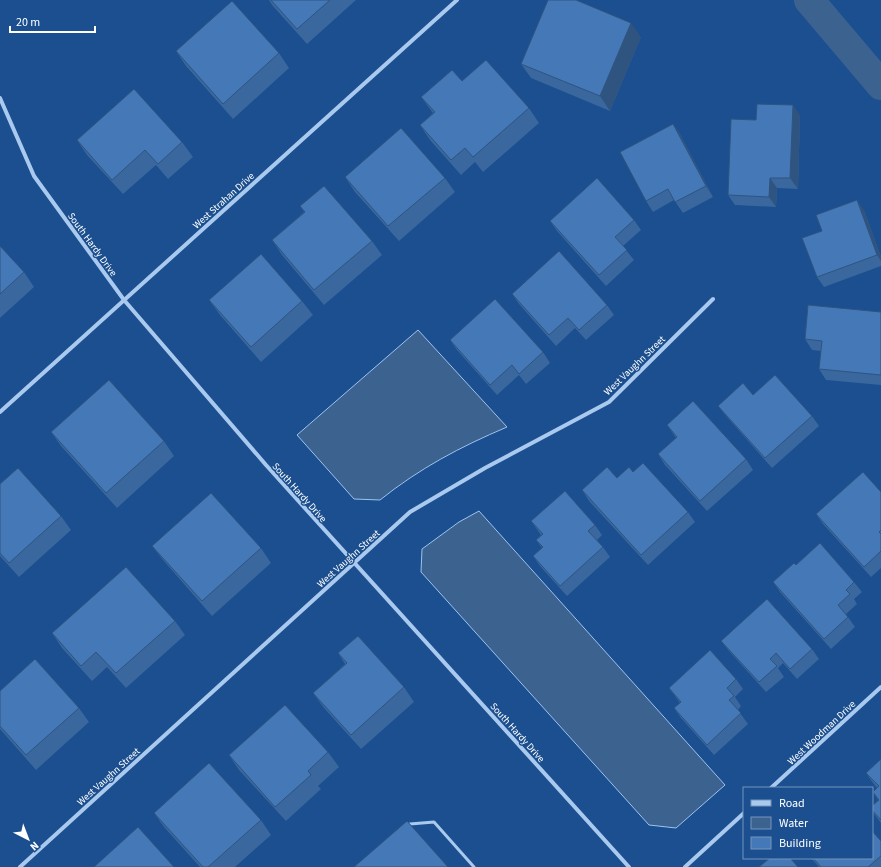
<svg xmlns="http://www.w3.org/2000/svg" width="881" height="867" font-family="'Source Sans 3',sans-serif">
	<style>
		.water { fill: #3c6290; stroke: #9cc4f0 }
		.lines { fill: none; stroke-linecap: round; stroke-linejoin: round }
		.canal { stroke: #3c6290; stroke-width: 30 }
		.lane { stroke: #a9c9ee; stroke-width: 3 }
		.street { stroke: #a9c9ee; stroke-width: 4 }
		.wall { fill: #3a679d }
		.shaded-wall { fill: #305480 }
		.building { fill: #4478b7; stroke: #305480 }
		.labels { text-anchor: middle; stroke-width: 3; stroke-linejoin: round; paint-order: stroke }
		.street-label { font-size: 10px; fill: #fff; stroke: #1b4f8f }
	</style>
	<rect width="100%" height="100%" fill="#1b4f8f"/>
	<path class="water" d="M418,330L507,427C460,447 420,468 380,500L354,499L297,435Z
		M479,511L725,785L676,828L649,825L421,572L422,549L459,522Z"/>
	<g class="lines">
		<path class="canal" d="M809,0L881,85"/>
		<path class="lane" d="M407,826L410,824L434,822L474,867"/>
		<path class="street" d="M0,98L34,176L124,300L266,465L629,867
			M0,412L457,0
			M771,788L881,687
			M20,867L410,512L485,468L609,402L713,299
			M685,867L744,813"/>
	</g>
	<path class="wall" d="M269,0H356L307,44L272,5Z
		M641,37L610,111L531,78L521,64Z
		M176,51L279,53L289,68L233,119L186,66Z
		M462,81L529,108L539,123L483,172L475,162L461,175L430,140L420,125L433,113L421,97Z
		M800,115L798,189L777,188L776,207L735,205L728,195L756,120Z
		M673,124L680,134L713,197L683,213L674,200L653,212L646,201Z
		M77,140L182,142L193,157L168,179L156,165L123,194L87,155Z
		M345,177L445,178L455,192L399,241L355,192Z
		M300,206L372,241L382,255L324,305L282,255L272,240L304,212Z
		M864,210L881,257V266L824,287L817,277L822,231Z
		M634,220L641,230L623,246L634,260L606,286L557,231L550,221Z
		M0,246L24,272L34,287L0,318Z
		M512,294L607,305L614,315L586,340L575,328L556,346L519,304Z
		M209,300L302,301L313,315L261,362L220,315Z
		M881,312V385L826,380L819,369L821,351L812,350L805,339Z
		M450,340L543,352L550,363L526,384L519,375L497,395L457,350Z
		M718,406L812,416L819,426L772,468L726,416Z
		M667,425L746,459L753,470L707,511L665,465L658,454L676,438Z
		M51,432L164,441L174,456L117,508L61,446Z
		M633,472L688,512L695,522L648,565L589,501L582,490L617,478Z
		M0,484L61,516L71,530L19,577L0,556Z
		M881,492V568L871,577L823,524L816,514Z
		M531,521L595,525L602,535L597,540L603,547L610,557L567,596L540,566L533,556L542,548L536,540L541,535Z
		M152,546L261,548L271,563L212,616L163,560Z
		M796,565L854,582L862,592L854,599L857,604L846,614L855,627L831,649L780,592L773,582Z
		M175,621L185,635L126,688L107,667L92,681L62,648L52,633Z
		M721,641L812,649L819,659L797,679L783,663L778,668L784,677L766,692L729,651Z
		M338,653L404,687L414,702L361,749L324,708L313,693L345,664Z
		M736,679L743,689L735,697L741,706L738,710L748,724L714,755L681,718L674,708L680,703L669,688Z
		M0,691L79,708L89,722L36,770L0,729Z
		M328,752L339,767L318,786L321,789L286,821L239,770L229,755Z
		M881,759V823L872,811V806L878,800L873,792L877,788L873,783L866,773Z
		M154,813L261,820L271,835L235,867H200L164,827Z
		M881,841V867H819L811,858H872Z"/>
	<path class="shaded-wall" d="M631,23L641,37L610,111L600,96Z
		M793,105L800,115L798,189L790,178Z
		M673,124L680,134L713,197L706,186Z
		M770,178L777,188L776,207L769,197Z
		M857,200L864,210L881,257V261L877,255Z"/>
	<path class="building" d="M271,0H330L297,29Z
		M548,0H576L631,23L600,96L521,64Z
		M232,1L279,53L223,104L176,51Z
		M486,60L529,108L473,157L465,148L451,160L420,125L435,112L421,97L452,70L462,81Z
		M134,89L182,142L158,164L145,150L112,180L77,140Z
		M757,104L793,105L790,178H770L769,197L728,195L731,119L756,120Z
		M673,124L706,186L675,202L668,189L646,201L620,152Z
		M401,128L445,178L388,226L345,177Z
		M597,178L634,220L615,237L627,250L599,275L550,221Z
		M324,186L372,241L314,290L272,240L305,212L300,206Z
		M857,200L877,255L817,277L802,238L822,231L816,215Z
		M0,246L24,272L0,294Z
		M559,251L607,305L579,330L568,318L549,335L512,294Z
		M261,254L302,301L251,347L209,300Z
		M495,299L543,352L519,374L512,365L490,385L450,340Z
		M808,305L881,312V375L819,369L822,341L805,339Z
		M775,375L812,416L765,458L718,406L743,383L753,395Z
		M109,380L164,441L106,493L51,432Z
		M693,401L746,459L700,501L658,454L677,437L667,425Z
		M643,463L688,512L641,555L582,490L607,467L617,478L629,467L633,472Z
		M18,468L61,516L9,563L0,553V484Z
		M863,472L881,492V530L879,532L881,534V551L864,567L816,514Z
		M565,491L595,525L588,531L603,547L560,586L533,556L543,547L536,540L543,534L531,521Z
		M211,493L261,548L202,601L152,546Z
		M820,543L854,582L846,590L850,594L838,605L848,617L824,639L773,582L794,563L796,565Z
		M126,567L175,621L116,673L96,652L81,666L52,633Z
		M767,599L812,649L790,669L776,653L770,659L777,666L759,682L721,641Z
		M358,636L404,687L351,735L313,693L347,663L338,653Z
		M710,650L736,679L727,688L734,696L729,700L741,713L707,745L674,708L681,702L669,688Z
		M35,659L79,708L26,755L0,726V691Z
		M285,705L328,752L308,771L311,775L275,807L229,755Z
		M881,759V820L872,810V806L879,800L873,792L879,786L866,773Z
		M209,763L261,820L208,867H203L154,813Z
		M407,821L448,867H354Z
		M138,827L174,867H94Z
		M872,831L881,841V856L868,867H821L813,858H872Z
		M770,858H790L798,867H759Z"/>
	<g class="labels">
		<g class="street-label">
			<text transform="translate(223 200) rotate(-42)" y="4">West Strahan Drive</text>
			<text transform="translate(93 244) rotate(54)" y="4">South Hardy Drive</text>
			<text transform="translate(634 365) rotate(-44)" y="4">West Vaughn Street</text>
			<text transform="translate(300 492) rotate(48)" y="4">South Hardy Drive</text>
			<text transform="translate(348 558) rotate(-42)" y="4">West Vaughn Street</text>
			<text transform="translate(518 732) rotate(48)" y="4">South Hardy Drive</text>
			<text transform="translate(821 732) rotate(-43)" y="4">West Woodman Drive</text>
			<text transform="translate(108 776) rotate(-42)" y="4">West Vaughn Street</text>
		</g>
	</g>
	<rect x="743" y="787" width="130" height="72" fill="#1b4f8f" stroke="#7695bc"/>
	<rect x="751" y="800" width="20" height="6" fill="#a9c9ee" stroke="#7695bc"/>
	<text x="779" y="807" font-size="12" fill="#ffffff">Road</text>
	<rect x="751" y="817" width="20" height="12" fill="#3c6290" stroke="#7695bc"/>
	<text x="779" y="827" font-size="12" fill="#ffffff">Water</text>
	<rect x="751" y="837" width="20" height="12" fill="#4478b7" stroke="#7695bc"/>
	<text x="779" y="847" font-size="12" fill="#ffffff">Building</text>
	<g transform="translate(28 839) rotate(138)" stroke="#1b4f8f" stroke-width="3" paint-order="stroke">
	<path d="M0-3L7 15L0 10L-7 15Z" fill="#ffffff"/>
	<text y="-6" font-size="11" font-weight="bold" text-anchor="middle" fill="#ffffff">N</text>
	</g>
	<path d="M10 26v6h85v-6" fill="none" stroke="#ffffff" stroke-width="2"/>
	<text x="16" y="26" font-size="12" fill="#ffffff" stroke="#1b4f8f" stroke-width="3" paint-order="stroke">20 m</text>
</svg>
